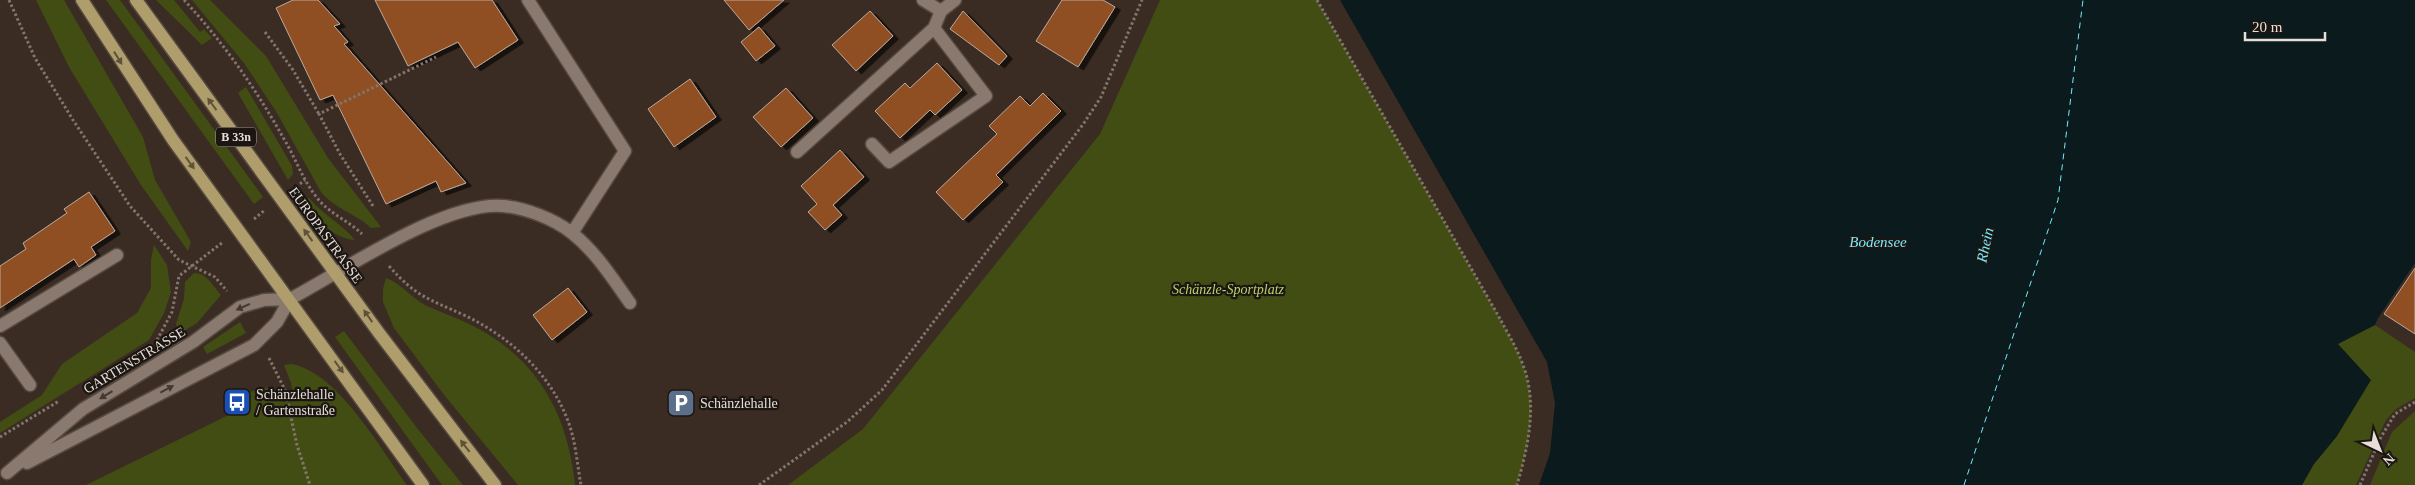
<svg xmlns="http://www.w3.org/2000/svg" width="2415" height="485" font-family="Georgia,serif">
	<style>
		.green { fill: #424d14 }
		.water { fill: #0b1a1c }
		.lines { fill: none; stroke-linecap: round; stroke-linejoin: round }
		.ferry { stroke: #77ebfd; stroke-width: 1; stroke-dasharray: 6 5; stroke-linecap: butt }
		.building { fill: #905020; stroke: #bba99e; filter: url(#shadow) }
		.service-casing { stroke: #544941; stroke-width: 15 }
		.minor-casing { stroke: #544941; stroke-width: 15 }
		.primary-casing { stroke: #544941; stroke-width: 15 }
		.path { stroke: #81756d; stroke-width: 3; stroke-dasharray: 2.5 2.5; stroke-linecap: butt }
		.service { stroke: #89796e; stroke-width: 12 }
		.minor { stroke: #89796e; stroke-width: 12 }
		.primary { stroke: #af9d6b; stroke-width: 12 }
		.oneway { fill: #5e533a }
		.oneway2 { fill: #423932 }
		.labels { text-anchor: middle; stroke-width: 4.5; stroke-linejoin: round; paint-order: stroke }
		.shield { fill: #1c1612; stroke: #aaa29d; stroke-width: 1 }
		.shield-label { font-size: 12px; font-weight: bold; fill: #e7ded8 }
		.street-label { font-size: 14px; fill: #e7ded8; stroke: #1c1612 }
		.park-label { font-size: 14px; font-style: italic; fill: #bad268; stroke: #1c1612 }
		.poi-label { font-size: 14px; fill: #e7ded8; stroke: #1c1612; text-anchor: start }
		.water-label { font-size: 15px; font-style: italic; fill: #77ebfd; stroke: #1c1612 }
	</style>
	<defs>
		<filter id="shadow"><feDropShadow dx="5.5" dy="3" stdDeviation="0" flood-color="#0009"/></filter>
	</defs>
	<rect width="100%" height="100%" fill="#3a2c23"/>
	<path class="green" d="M36,0H64L143,137L155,180L191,242L188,251L141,185L69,67Z
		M106,0H120L263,197L254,204Z
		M156,0H174L200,32L204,29L212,38L202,45Z
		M192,0H210L266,56L328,158L381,227L371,228C355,213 335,209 321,192L277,113L244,63Z
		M1160,0H1317L1499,317C1507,332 1517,348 1523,365C1538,404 1528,447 1517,485H788L863,429L1100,134Z
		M246,87L292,166L293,174L288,180L238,93Z
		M299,198H309C322,214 341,223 355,240C330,238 315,216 299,198Z
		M154,245L167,265L171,292L164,313L149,340L0,433V422L42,395L62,364L137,313L151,288V260Z
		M194,273C206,272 214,287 221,295L197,323L179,334L176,324L184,299L185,282Z
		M386,278C401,283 412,299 427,306C440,312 455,317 469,324C536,356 568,413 575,485H518L445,396L394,328L383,302V289Z
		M240,322L246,333L207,354L203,347Z
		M2375,325L2415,352V398L2396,409L2386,420L2356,485H2302L2312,466L2337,436V344Z
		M344,331L417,428L463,485H442L335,337Z
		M292,364C338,373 380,448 407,485H86L249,405L246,394C261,387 275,382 283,402L294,401L291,383L284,365Z
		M2415,411V485H2370L2392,432Z"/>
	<path class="water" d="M1340,0H2415V263L2378,318L2375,325L2338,344L2371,380L2337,436L2314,464L2302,485H1539L1550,453L1555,403L1547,362Z"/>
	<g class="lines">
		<path class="ferry" d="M1964,485L2058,200L2083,0"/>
	</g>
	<path class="building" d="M293,0H318L340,24L334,26L348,42L344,44L466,183L441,192L436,181L386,204L333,95L320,100L276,8Z
		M375,0H492L518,40L475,68L458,42L408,66Z
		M724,0H784L749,30Z
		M1062,0H1103L1115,7L1078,67L1036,41Z
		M870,11L893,36L856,71L832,45Z
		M963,11L1007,56L999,65L950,29Z
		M759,27L775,46L756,61L741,42Z
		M937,63L962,90L935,115L930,110L900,138L875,111L905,83L910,88Z
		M690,79L716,117L674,147L648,109Z
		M786,88L813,118L781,147L753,117Z
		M1043,93L1061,111L996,175L1003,182L963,220L936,192L997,134L989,126L1020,96L1030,106Z
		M840,150L864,177L833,205L842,215L825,230L808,212L817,204L801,186Z
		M89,192L115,231L91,247L96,255L79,267L74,259L0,308V266L26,249L23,243L67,213L64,209Z
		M2415,268V334L2384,314Z
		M568,288L587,312L552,340L533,315Z"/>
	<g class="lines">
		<g class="service-casing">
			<path id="service" d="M872,144L889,162L986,96L934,28L941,11
				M797,152L934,28
				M0,326L117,255
				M0,343L30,385"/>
		</g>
		<g class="minor-casing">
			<path id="minor" d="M528,0L625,151L572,233
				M923,0L941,11L955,0
				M27,463L254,345L277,322L290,299
				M7,473L83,409L193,342L240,307L264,300L290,299C343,271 444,201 503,206C526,208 554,219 572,233C596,252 613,279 630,303"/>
		</g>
		<g class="primary-casing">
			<path id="primary" d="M82,0L173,140L423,485
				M136,0L379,333L495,485"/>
		</g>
		<path class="path" d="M9,0L35,58L73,120L130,206L179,260L215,277L227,291
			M184,0C223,42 256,89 284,139C296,159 303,181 318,199C330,214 349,221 362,234
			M1317,0L1499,317C1507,332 1517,348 1523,365C1538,404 1528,447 1517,485
			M265,32L293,70L319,114
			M296,187L305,180
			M373,206L340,154L319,114L436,57
			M254,219L265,210
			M389,266C416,297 429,299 464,315C510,337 550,373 568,421C576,442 577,464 581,485
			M157,340L172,312L179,276L223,242
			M269,358L285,390L297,445L310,485
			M0,437L59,401
			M759,485L847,422L882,390L1084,123L1101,97L1142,0
			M2360,485L2381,437L2395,414L2415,402"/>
		<use href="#service" class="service"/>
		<use href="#minor" class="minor"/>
		<use href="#primary" class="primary"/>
	</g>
	<defs><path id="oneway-solid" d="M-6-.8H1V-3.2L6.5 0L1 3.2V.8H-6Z" transform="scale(1.25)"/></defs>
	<g class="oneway">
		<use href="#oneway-solid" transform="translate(118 58) rotate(58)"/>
		<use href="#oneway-solid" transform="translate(212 104) rotate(-126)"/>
		<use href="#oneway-solid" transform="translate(190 163) rotate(54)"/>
		<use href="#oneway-solid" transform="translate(308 235) rotate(-126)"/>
		<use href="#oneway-solid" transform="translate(368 316) rotate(-125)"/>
		<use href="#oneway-solid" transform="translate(339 367) rotate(54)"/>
		<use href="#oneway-solid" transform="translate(465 446) rotate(-128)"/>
	</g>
	<g class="oneway2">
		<use href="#oneway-solid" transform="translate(243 307) rotate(156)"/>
		<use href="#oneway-solid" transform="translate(167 389) rotate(-28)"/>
		<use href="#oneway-solid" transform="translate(106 395) rotate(149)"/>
	</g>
	<defs>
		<g id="bus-square" transform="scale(1.4375)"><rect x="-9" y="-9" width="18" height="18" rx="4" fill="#1a4fb4" stroke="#1c1612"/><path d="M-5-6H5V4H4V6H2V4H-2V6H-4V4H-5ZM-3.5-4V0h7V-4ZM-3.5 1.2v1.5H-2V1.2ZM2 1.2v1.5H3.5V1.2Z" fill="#fff"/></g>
		<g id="parking-square" transform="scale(1.4375)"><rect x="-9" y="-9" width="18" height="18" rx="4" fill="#5c6f8a" stroke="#1c1612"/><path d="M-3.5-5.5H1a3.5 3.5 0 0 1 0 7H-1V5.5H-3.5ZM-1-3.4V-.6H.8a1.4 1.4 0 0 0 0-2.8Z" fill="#fff"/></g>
	</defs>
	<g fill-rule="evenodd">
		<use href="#bus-square" x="237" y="402"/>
		<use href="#parking-square" x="681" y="403"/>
	</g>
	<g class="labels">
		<rect class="shield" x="216" y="127.5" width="40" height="19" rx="4"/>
		<g class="shield-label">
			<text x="236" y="141">B 33n</text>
		</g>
		<g class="street-label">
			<text transform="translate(326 235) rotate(54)" y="5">EUROPASTRASSE</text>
			<text transform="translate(134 360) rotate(-31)" y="5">GARTENSTRASSE</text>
		</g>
		<g class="park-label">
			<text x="1228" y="294">Schänzle-Sportplatz</text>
		</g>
		<g class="poi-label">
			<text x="256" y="399">Schänzlehalle<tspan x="256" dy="16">/ Gartenstraße</tspan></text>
			<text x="700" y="408">Schänzlehalle</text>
		</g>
		<g class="water-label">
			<text x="1878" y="247">Bodensee</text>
			<text transform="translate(1985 245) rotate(-78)" y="5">Rhein</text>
		</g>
	</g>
	<g transform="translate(2380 450) rotate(137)" stroke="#1c1612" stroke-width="4" paint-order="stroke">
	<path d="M0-4L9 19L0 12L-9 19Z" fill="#e7ded8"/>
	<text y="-8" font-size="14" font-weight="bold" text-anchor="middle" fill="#e7ded8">N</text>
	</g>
	<path d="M2245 32v8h80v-8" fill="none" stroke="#e7ded8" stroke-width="2.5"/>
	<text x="2252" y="32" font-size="15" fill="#e7ded8" stroke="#1c1612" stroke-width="4" paint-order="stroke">20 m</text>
</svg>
